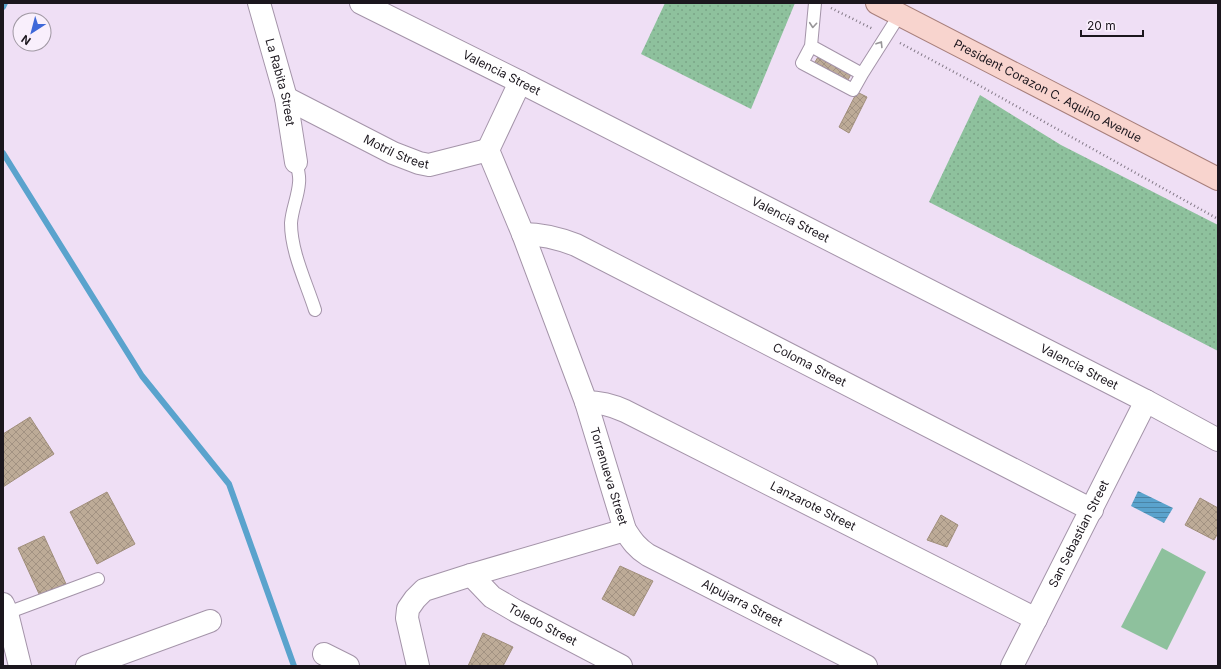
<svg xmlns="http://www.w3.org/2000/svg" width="1221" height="669" font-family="Inter,sans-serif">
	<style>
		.green { fill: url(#green-dots) }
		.pitch { fill: #8ec19d }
		.water { fill: url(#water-rules) }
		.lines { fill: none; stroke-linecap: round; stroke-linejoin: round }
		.stream { stroke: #5aa3cd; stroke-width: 6 }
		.building { fill: url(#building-cross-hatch); stroke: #a08e7b }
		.service-casing { stroke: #a494a9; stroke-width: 14 }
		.minor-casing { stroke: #a494a9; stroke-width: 24 }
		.primary-casing { stroke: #a77f7b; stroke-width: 24 }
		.path { stroke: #837987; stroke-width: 2.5; stroke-dasharray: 1 3; stroke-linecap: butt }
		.service { stroke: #fff; stroke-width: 12 }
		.minor { stroke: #fff; stroke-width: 22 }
		.primary { stroke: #f8d4ce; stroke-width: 22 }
		.oneway { stroke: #989699 }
		.labels { text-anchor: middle; stroke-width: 4; stroke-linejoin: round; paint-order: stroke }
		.street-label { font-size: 12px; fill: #1b161d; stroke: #f9effc }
	</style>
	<defs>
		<pattern id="green-dots" width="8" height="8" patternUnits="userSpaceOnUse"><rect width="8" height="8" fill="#8ec19d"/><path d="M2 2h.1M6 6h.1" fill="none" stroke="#7aa587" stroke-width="1.8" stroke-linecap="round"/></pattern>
		<pattern id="water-rules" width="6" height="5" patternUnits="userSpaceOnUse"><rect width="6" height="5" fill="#5aa3cd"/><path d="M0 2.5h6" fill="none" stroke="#4a84a6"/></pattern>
		<pattern id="building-cross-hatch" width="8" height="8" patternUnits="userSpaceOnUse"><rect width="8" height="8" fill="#bdab97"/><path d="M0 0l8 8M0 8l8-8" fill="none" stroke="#a29282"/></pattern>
	</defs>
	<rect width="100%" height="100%" fill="#efdff5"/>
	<path class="green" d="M665,3H795L751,109L641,54Z
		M980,95L1061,145L1218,225V351L929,202Z"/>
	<path class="pitch" d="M1162,548L1206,572L1167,650L1121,627Z"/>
	<path class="water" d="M1138,491L1173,508L1164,523L1131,506Z"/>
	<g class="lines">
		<path class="stream" d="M3,7L5,3
			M3,153L142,376L229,484L294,666"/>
	</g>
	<path class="building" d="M824,47L856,65L842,91L809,72Z
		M857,92L867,97L849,133L839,127Z
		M30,417L54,454L3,487V434Z
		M107,492L135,544L97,564L70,512Z
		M1200,498L1218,508V533L1214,540L1185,525Z
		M941,515L958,525L947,547L927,540Z
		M44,536L66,584L40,596L18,548Z
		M620,566L653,581L634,616L602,599Z
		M483,633L513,647L503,666H468Z"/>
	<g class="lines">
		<g class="service-casing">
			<path id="service" d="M811,46L862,74L853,90L802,63Z
				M811,46L815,3
				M862,74L900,14
				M296,162C298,169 300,176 299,183C298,197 292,209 291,223C291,252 306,282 315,310
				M7,613L98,579"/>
		</g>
		<g class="minor-casing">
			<g id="minor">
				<path id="s1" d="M259,3L286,98L296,162"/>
				<path id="s2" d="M361,3L520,82L1146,401L1218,440"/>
				<path id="s3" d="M286,98L393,153L419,163L429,165L488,150"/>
				<path id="s4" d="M488,150L523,234L586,402L625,530C632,541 637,548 648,555L866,666"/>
				<path d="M488,150L520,82"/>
				<path id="s5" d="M523,234C543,234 558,238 576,245L1092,510"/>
				<path id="s6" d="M586,402C600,402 612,405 625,411L1036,619"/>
				<path id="s7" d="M471,575L492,597L516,611L621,666"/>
				<path d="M3,604L7,613L20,666"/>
				<path d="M324,654L348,666"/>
				<path d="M87,666L210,621"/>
				<path d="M418,666L407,618L408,609L415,599L424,590L471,575L625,530"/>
				<path id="s8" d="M1012,666L1146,401"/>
			</g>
		</g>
		<g class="primary-casing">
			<g id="primary">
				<path id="s9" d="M877,3L1218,179"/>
			</g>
		</g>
		<path class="path" d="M831,8L873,29
			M900,43L982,87L1218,219"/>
		<use href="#service" class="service"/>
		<use href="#minor" class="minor"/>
		<use href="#primary" class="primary"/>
	</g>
	<defs><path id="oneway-chevron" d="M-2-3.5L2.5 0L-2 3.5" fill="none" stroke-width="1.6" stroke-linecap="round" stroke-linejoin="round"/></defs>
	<g class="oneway">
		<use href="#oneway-chevron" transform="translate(813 25) rotate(95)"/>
		<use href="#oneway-chevron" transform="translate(880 44) rotate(-58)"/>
	</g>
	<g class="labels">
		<g class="street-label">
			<text dy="4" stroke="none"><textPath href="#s2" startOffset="157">Valencia Street</textPath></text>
			<text dy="4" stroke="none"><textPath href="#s1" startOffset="82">La Rabita Street</textPath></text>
			<text dy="4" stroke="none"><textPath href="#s9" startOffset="192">President Corazon C. Aquino Avenue</textPath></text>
			<text dy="4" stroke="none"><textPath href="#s3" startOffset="123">Motril Street</textPath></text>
			<text dy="4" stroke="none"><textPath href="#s2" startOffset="481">Valencia Street</textPath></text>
			<text dy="4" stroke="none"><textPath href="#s5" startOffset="317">Coloma Street</textPath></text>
			<text dy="4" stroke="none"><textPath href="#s2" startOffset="805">Valencia Street</textPath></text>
			<text dy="4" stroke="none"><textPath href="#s4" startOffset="348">Torrenueva Street</textPath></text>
			<text dy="4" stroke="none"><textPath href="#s6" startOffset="251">Lanzarote Street</textPath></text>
			<text dy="4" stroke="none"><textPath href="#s8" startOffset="148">San Sebastian Street</textPath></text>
			<text dy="4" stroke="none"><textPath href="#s4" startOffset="544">Alpujarra Street</textPath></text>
			<text dy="4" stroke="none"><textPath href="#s7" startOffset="88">Toledo Street</textPath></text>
		</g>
	</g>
	<rect width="1221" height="669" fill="none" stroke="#1b161d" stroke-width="8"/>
	<g transform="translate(32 32) rotate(216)"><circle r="19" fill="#f9effc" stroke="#a098a3"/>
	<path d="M0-3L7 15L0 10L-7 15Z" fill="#3f68d9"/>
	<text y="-6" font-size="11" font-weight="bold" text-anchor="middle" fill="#1b161d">N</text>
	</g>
	<path d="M1081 30v6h62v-6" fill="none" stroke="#1b161d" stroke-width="2"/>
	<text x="1087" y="30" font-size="12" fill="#1b161d" stroke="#f9effc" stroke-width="3" paint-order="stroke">20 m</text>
</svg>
